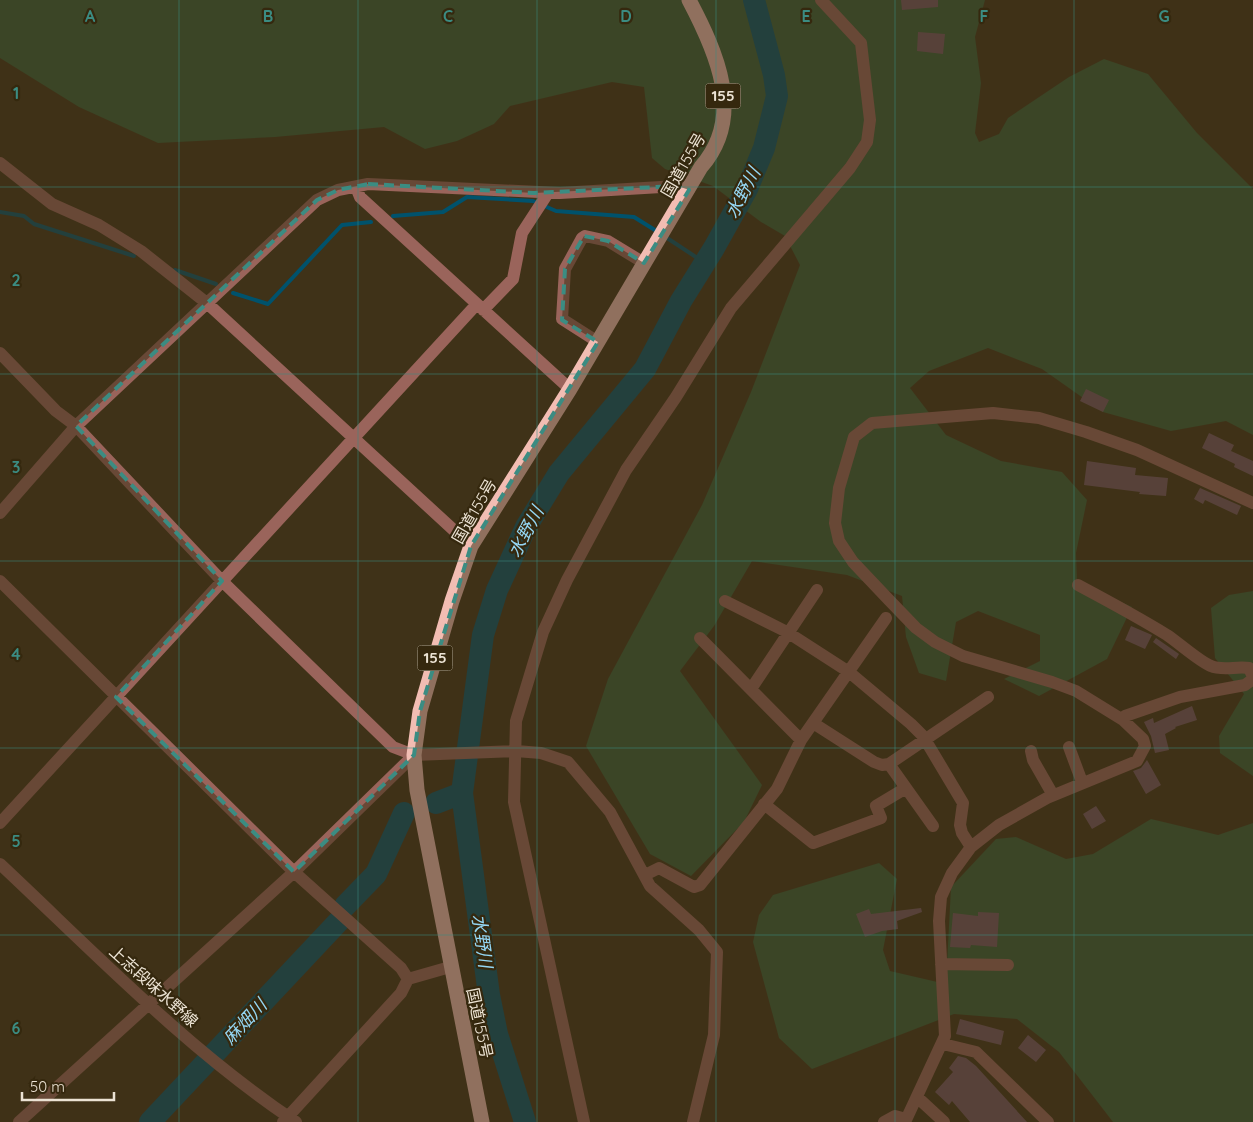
<svg xmlns="http://www.w3.org/2000/svg" width="1253" height="1122" font-family="Quicksand,'Noto Sans JP',sans-serif">
	<style>
		.green { fill: #365d38 }
		.lines { fill: none; stroke-linecap: round; stroke-linejoin: round }
		.stream { stroke: #00526c; stroke-width: 4 }
		.river { stroke: #00526c; stroke-width: 22 }
		.building { fill: #745663 }
		.minor { stroke: #9a645b; stroke-width: 12 }
		.highway { stroke: #f2bdb3; stroke-width: 15 }
		.marked { fill: none; stroke: #3b8c82; stroke-width: 4; stroke-dasharray: 10 6; stroke-linejoin: round }
		.grid { fill: none; stroke: #3b8c82; stroke-width: 1; stroke-opacity: 0.55 }
		.labels { text-anchor: middle; stroke-width: 4.5; stroke-linejoin: round; paint-order: stroke }
		.shield { fill: #35280e; stroke: #b5ab99; stroke-width: 1 }
		.shield-label { font-size: 15px; font-weight: bold; fill: #ece3d4 }
		.street-label { font-size: 16px; fill: #ece3d4; stroke: #35280e }
		.water-label { font-size: 18px; font-style: italic; fill: #94d6f3; stroke: #35280e }
		.grid-label { font-size: 16px; text-anchor: middle; font-weight: bold; fill: #3b8c82; stroke: #35280e; stroke-width: 4.5; stroke-linejoin: round; paint-order: stroke }
	</style>
	<rect width="100%" height="100%" fill="#3f3218"/>
	<path class="green" d="M0,0H985L975,37L981,83L975,133L979,142L999,134L1008,118L1069,77L1104,59L1148,74L1197,133L1253,189V435L1226,421L1171,431L1103,412L1042,369L988,348L929,371L910,388L946,435L1001,461L1062,472L1087,500L1076,553L1077,582L1132,607L1107,659L1039,696L1004,679L1040,661V635L978,611L956,622L946,681L919,673L906,637L902,596L847,575L752,561L714,626L680,671L762,785L744,822L691,876L650,854L586,746L608,679L702,505L751,392L800,265L785,236L761,222L713,186L665,169L652,158L644,87L612,82L510,106L494,124L457,141L425,149L384,127L275,137L158,143L79,107L0,58Z
		M1253,591V776L1220,753L1219,736L1244,694L1215,658L1211,608L1229,595Z
		M1151,819L1218,835L1253,823V1122H1113L1059,1052L1017,1019L954,1014L812,1069L779,1038L753,942L759,915L773,895L879,863L897,879L883,950L890,971L946,984L951,887L996,839L1016,837L1066,859L1093,854Z"/>
	<g class="lines">
		<path class="stream" d="M0,212L24,216L34,224L134,256
			M393,216L443,212L467,197L533,201L556,211L634,217L658,232
			M664,236L705,263
			M175,270L216,284
			M233,293L268,304L342,225L371,222"/>
		<path class="river" d="M436,803L462,793
			M345,906L376,874L404,813
			M150,1122L339,921
			M525,1122L497,1034L489,995L462,793L483,635L497,590L526,527L559,473L645,369L681,301L714,248L747,189L764,148L777,96L774,75L754,0"/>
	</g>
	<path class="building" d="M901,0H938V7L902,10Z
		M918,32L945,34L943,54L917,51Z
		M1086,389L1109,400L1103,412L1080,401Z
		M1209,433L1234,445L1231,451L1253,461V476L1234,467L1235,464L1202,448Z
		M1087,461L1136,468L1135,475L1168,478L1166,496L1139,494L1140,492L1084,485Z
		M1200,488L1241,506L1237,515L1205,500L1203,504L1194,499Z
		M1131,626L1152,635L1145,649L1125,640Z
		M1156,638L1179,654L1176,659L1153,642Z
		M1192,706L1197,720L1175,727L1176,728L1165,734L1169,750L1155,753L1151,736L1144,722L1153,718L1154,723Z
		M1147,760L1161,785L1146,794L1133,771L1141,768Z
		M1096,806L1106,821L1092,829L1083,814Z
		M921,908L922,912L897,921L898,929L882,931L865,937L856,914L869,909L871,914Z
		M978,912L999,913L997,947L971,945L970,948L950,947L953,913L978,916Z
		M960,1019L1004,1031L1001,1045L956,1034Z
		M1028,1035L1046,1050L1036,1062L1018,1048Z
		M958,1056L966,1058L976,1066L1027,1122H970L952,1101L949,1105L935,1092L953,1072L949,1068Z"/>
	<g class="lines">
		<path class="minor" d="M0,163L52,204L99,225L141,251L208,304L471,546
			M356,187L360,197L570,389
			M483,310L513,279L522,233L548,193
			M598,342L562,319L565,269L582,238L585,236L608,241L644,263
			M0,353L56,411L76,426L222,581L393,747L414,755L516,751L541,753L568,762L610,812L650,886L699,930L717,952L714,1035L693,1122
			M0,513L76,426L317,200L338,190L368,184L560,193L678,186L689,190
			M0,581L294,872L401,968L408,979
			M1078,585C1108,601 1138,617 1167,635C1179,643 1200,662 1211,666C1222,671 1237,666 1249,668L1253,677
			M725,601L787,632L849,672L911,724L923,736L963,803L960,825L962,833L971,847
			M700,638L801,740
			M751,689L817,590
			M1123,720L1125,716L1180,697L1245,685L1253,679
			M813,723L874,762L882,765L889,764L988,697
			M1069,747L1082,782
			M1031,751L1033,760L1053,795
			M889,764L933,826
			M764,804L813,843L881,818L876,806L906,788
			M0,823L476,305
			M0,864C95,953 187,1049 296,1122
			M645,875L659,868L694,887L700,885L777,789L801,740L886,618
			M941,964L1008,965
			M943,1044L976,1052L1048,1122
			M917,1097L944,1122
			M19,1122L294,872L414,755
			M283,1122L401,993L408,979L450,967
			M584,1122L514,802L516,721L543,632L567,580L626,470L676,397L731,308L850,168L867,142L870,120L861,43L821,0
			M884,1122L895,1116L906,1119
			M905,1122L945,1036L939,921L941,897L952,873L971,847L999,825L1047,798L1137,761L1145,746L1143,739L1123,720L1076,691L1052,682L963,656L935,642L916,628L889,600L853,562L839,541L835,523L839,488L854,437L872,423L993,413L1039,418L1086,432L1137,450L1253,503"/>
		<path class="highway" d="M482,1122L417,790L414,755L420,711L452,601L471,546L570,389L701,167C746,116 716,51 689,0"/>
	</g>
	<path d="M0 0H1253V1122H0ZM368,184L534,193L678,186L689,190L644,263L608,241L584,236L565,269L562,320L598,342L471,546L420,711L414,755L294,872L116,697L222,581L76,426L317,200L338,190Z" fill="#3f3218" fill-opacity=".55" fill-rule="evenodd"/>
	<path class="marked" d="M368,184L534,193L678,186L689,190L644,263L608,241L584,236L565,269L562,320L598,342L471,546L420,711L414,755L294,872L116,697L222,581L76,426L317,200L338,190Z"/>
	<path class="grid" d="M179,0V1122M358,0V1122M537,0V1122M716,0V1122M895,0V1122M1074,0V1122M0,187H1253M0,374H1253M0,561H1253M0,748H1253M0,935H1253"/>
	<g class="labels">
		<g class="shield">
			<rect x="705.5" y="83.5" width="35" height="25" rx="4"/>
			<rect x="417.5" y="645.5" width="35" height="25" rx="4"/>
		</g>
		<g class="shield-label">
			<text x="723" y="101">155</text>
			<text x="435" y="663">155</text>
		</g>
		<g class="street-label">
			<text transform="translate(683 165) rotate(-60)" y="6">国道155号</text>
			<text transform="translate(474 511) rotate(-60)" y="6">国道155号</text>
			<text transform="translate(154 986) rotate(42)" y="6">上志段味水野線</text>
			<text transform="translate(480 1023) rotate(78)" y="6">国道155号</text>
		</g>
		<g class="water-label">
			<text transform="translate(743 193) rotate(-63)" y="6">水野川</text>
			<text transform="translate(526 532) rotate(-62)" y="6">水野川</text>
			<text transform="translate(482 941) rotate(82)" y="6">水野川</text>
			<text transform="translate(245 1022) rotate(-47)" y="6">麻畑川</text>
		</g>
	</g>
	<g class="grid-label">
		<text x="90" y="22">A</text>
		<text x="268" y="22">B</text>
		<text x="448" y="22">C</text>
		<text x="626" y="22">D</text>
		<text x="806" y="22">E</text>
		<text x="984" y="22">F</text>
		<text x="1164" y="22">G</text>
		<text x="16" y="99">1</text>
		<text x="16" y="286">2</text>
		<text x="16" y="473">3</text>
		<text x="16" y="660">4</text>
		<text x="16" y="847">5</text>
		<text x="16" y="1034">6</text>
	</g>
	<path d="M22 1092v8h92v-8" fill="none" stroke="#ece3d4" stroke-width="2.5"/>
	<text x="30" y="1092" font-size="15" fill="#ece3d4" stroke="#35280e" stroke-width="4" paint-order="stroke">50 m</text>
</svg>
